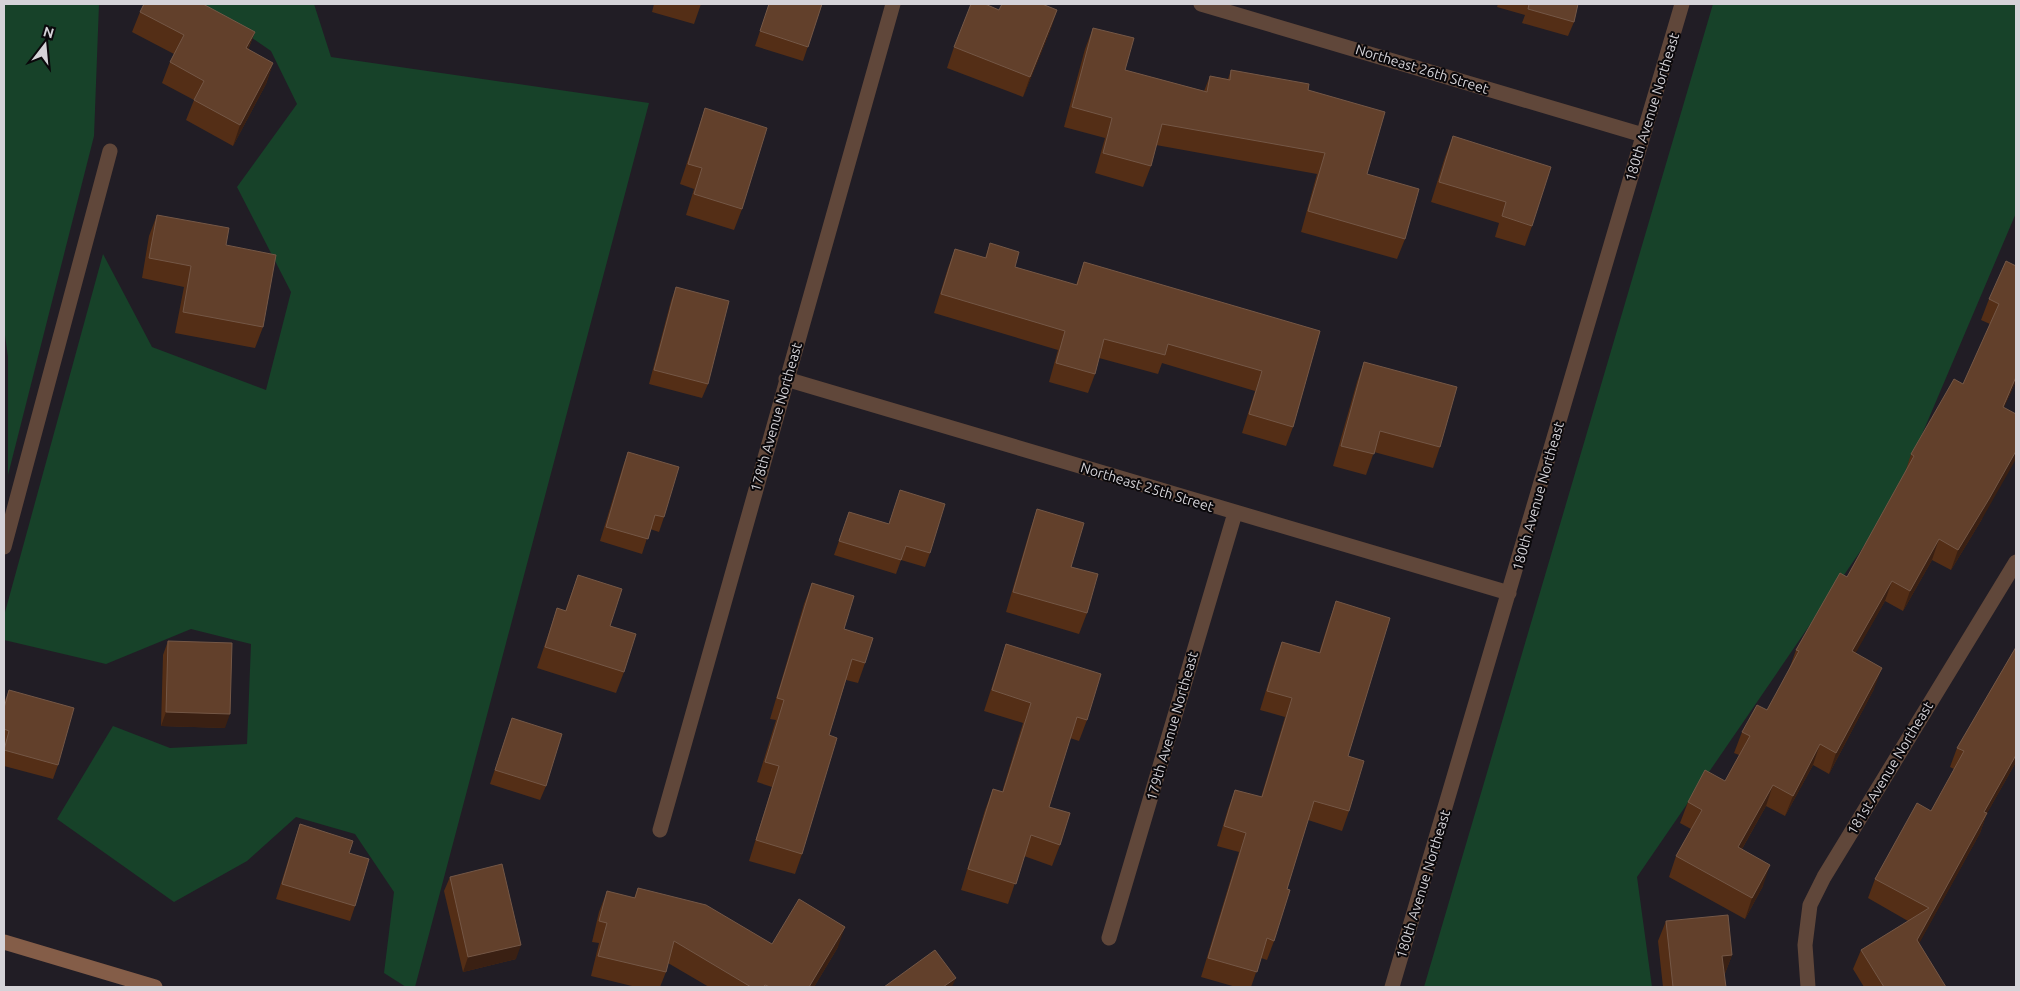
<svg xmlns="http://www.w3.org/2000/svg" width="2020" height="991" font-family="Ubuntu,sans-serif">
	<style>
		.green { fill: #174229 }
		.lines { fill: none; stroke-linecap: round; stroke-linejoin: round }
		.service { stroke: #60473a; stroke-width: 15 }
		.minor { stroke: #60473a; stroke-width: 15 }
		.secondary { stroke: #845d48; stroke-width: 15 }
		.wall { fill: #542e16 }
		.shaded-wall { fill: #3a2013 }
		.building { fill: #62402b; stroke: #745746 }
		.labels { text-anchor: middle; stroke-width: 4; stroke-linejoin: round; paint-order: stroke }
		.street-label { font-size: 14px; fill: #d5d3d8; stroke: #0a080b }
	</style>
	<rect width="100%" height="100%" fill="#211d25"/>
	<path class="green" d="M4,4H99L94,136L8,475V357L4,328Z
		M203,4H314L331,57L649,103L415,987H406L384,973L394,892L355,834L296,817L247,861L174,902L57,819L113,726L170,748L247,744L251,644L191,629L106,664L4,640V616L103,254L152,347L266,390L291,292L237,187L297,104L271,51Z
		M1713,4H2016V213L1892,505L1637,877L1652,987H1424Z"/>
	<g class="lines">
		<path class="service" d="M4,547L110,151"/>
		<path class="minor" d="M1201,4L1643,135
			M786,379L1509,593
			M660,830L893,4
			M1109,938L1235,513
			M1392,987L1682,4
			M1808,987L1805,945L1810,905L1824,877L2016,562"/>
		<path class="secondary" d="M4,942L155,987"/>
	</g>
	<path class="wall" d="M654,4H701L694,24L652,12Z
		M769,4H822L803,61L755,46Z
		M1498,4H1578L1574,22L1568,36L1522,23L1525,15L1497,7Z
		M999,10H1057L1050,31L1023,97L947,68L954,47Z
		M140,12L255,32L248,50L273,63L266,84L233,146L186,120L194,100L162,83L170,62L174,54L132,32Z
		M1093,28L1125,70L1204,91L1210,76L1228,79L1231,70L1308,90L1367,174L1405,239L1397,259L1301,232L1317,174L1156,145L1151,166L1143,187L1095,173L1105,138L1064,127L1085,49Z
		M705,108L742,209L734,230L686,215L694,189L680,184L698,129Z
		M1453,136L1532,226L1525,246L1495,237L1499,223L1431,202L1445,157Z
		M157,215L226,245L263,327L255,348L175,333L184,287L142,278L149,236Z
		M990,243L1015,267L1076,285L1084,262L1320,331L1293,427L1286,446L1242,433L1255,391L1162,363L1158,374L1099,358L1095,374L1088,393L1049,382L1058,350L934,313L948,268L955,249L985,258Z
		M2016,266V381L2004,407L1982,519L1951,570L1932,560L1903,611L1885,601L1855,653L1874,689L1829,774L1813,765L1785,816L1766,806L1742,849L1763,886L1745,919L1669,877L1676,856L1691,829L1680,823L1688,802L1725,781L1739,755L1734,753L1742,732L1767,710L1789,670L1796,650L1847,577L1905,473L1911,454L1963,384L1990,324L1981,320L1989,299Z
		M676,287L708,384L702,398L649,384L671,301Z
		M1364,362L1440,447L1433,468L1374,452L1366,475L1333,466L1357,382Z
		M628,452L664,517L659,532L650,529L642,554L600,541L623,466Z
		M900,490L930,553L925,567L901,560L896,574L834,555L849,512L889,524Z
		M1037,509L1071,567L1087,613L1079,634L1006,612L1030,530Z
		M578,575L610,626L624,672L616,693L537,668L557,608L565,611Z
		M812,583L844,629L865,663L858,683L846,680L829,735L802,854L795,874L749,861L772,787L757,782L776,720L770,719L804,604Z
		M1336,601L1348,756L1349,811L1342,831L1308,820L1287,889L1274,941L1267,960L1261,958L1251,987H1236L1201,977L1239,852L1217,846L1228,809L1235,790L1261,797L1285,717L1260,710L1275,661L1282,642L1319,653L1329,621Z
		M168,641L225,728L161,726L163,655Z
		M1006,644L1087,720L1079,741L1070,738L1049,807L1060,845L1052,866L1024,856L1008,904L961,890L985,810L993,789L1002,792L1023,723L984,711L999,665Z
		M2016,647V762L1987,813L1980,833L1919,943L1946,987H1864L1853,969L1861,950L1908,921L1868,898L1875,879L1931,811L1954,769L1950,767L1957,748Z
		M9,690L58,765L53,779L4,766V703Z
		M512,718L546,786L540,800L490,784Z
		M300,824L349,853L355,906L350,921L276,899L295,839Z
		M450,877L516,959L463,972L444,891Z
		M638,888L772,944L838,947L814,987H709L668,963L666,972L660,987H636L591,976L599,943L592,942L599,912L607,891L634,898Z
		M1666,921L1732,955L1724,976L1726,987H1663L1658,941Z"/>
	<path class="shaded-wall" d="M1057,10L1050,31L1023,97L1030,77Z
		M255,32L247,52L246,48Z
		M273,63L266,84L233,146L240,125Z
		M2016,377V381L1995,427L2003,407Z
		M2016,451V459L1982,519L1951,570L1958,550Z
		M1939,539L1932,560L1903,611L1910,591Z
		M1892,581L1885,601L1845,672L1852,651Z
		M1882,668L1874,689L1829,774L1836,753Z
		M166,712L230,714L225,728L161,726Z
		M1820,744L1813,765L1785,816L1793,796Z
		M2016,755V762L1987,813L1980,833L1910,960L1917,940L1984,812Z
		M1773,785L1766,806L1731,868L1738,847Z
		M1770,865L1763,886L1745,919L1752,898Z
		M845,927L838,947L814,987H809Z
		M521,945L516,959L463,972L468,957Z
		M1732,955L1724,976L1722,956Z
		M956,978L952,987H943Z"/>
	<path class="building" d="M144,4H203L255,32L246,48L273,63L240,125L194,100L204,81L170,62L184,35L140,12Z
		M769,4H822L808,47L760,31Z
		M971,4H985L999,10L1002,4H1042L1057,10L1030,77L954,47Z
		M1529,4H1578L1574,22L1528,9Z
		M1093,28L1134,38L1125,70L1207,92L1210,76L1230,80L1231,70L1309,84L1308,90L1385,112L1367,174L1419,189L1405,239L1308,211L1325,153L1162,124L1151,166L1103,153L1112,118L1072,107Z
		M705,108L767,128L742,209L694,194L702,168L688,164Z
		M1453,136L1551,167L1532,226L1502,216L1506,202L1439,182Z
		M157,215L229,228L226,245L276,255L263,327L183,312L191,266L149,258Z
		M990,243L1019,252L1015,267L1077,285L1084,262L1320,331L1293,427L1249,414L1262,371L1168,344L1165,355L1104,339L1095,374L1056,363L1065,331L941,294L955,249L986,258Z
		M2006,261L2016,266V377L2003,407L2016,414V451L1989,499L1958,550L1939,539L1910,591L1892,581L1852,651L1882,668L1836,753L1820,744L1793,796L1773,785L1738,847L1770,865L1752,898L1676,856L1702,810L1688,802L1705,770L1725,781L1750,736L1742,732L1757,705L1767,710L1799,651L1796,650L1840,573L1847,577L1914,456L1911,454L1954,379L1963,384L1999,304L1989,299Z
		M676,287L729,301L708,384L654,370Z
		M1364,362L1457,387L1440,447L1380,431L1374,454L1341,446Z
		M628,452L679,467L664,517L655,515L648,539L606,527Z
		M900,490L945,504L930,553L906,546L901,560L839,541L849,512L889,524Z
		M1037,509L1084,523L1071,567L1098,574L1087,613L1013,592Z
		M578,575L622,589L610,626L636,634L624,672L545,647L557,608L566,611Z
		M812,583L854,596L844,629L873,638L865,663L852,659L829,735L837,738L802,854L756,840L779,766L765,762L784,700L777,698Z
		M1336,601L1390,618L1348,756L1364,761L1349,811L1314,801L1287,889L1290,890L1274,941L1267,938L1257,972L1208,958L1246,833L1224,826L1235,790L1262,797L1292,698L1267,691L1282,642L1320,653Z
		M168,641L232,643L230,714L166,712Z
		M1006,644L1101,674L1087,720L1077,717L1049,807L1070,813L1060,845L1031,835L1016,884L968,869L993,789L1003,792L1031,703L992,690Z
		M2016,647V755L1984,812L1987,813L1917,940L1946,987H1884L1861,950L1929,908L1875,879L1917,803L1931,811L1964,751L1957,748Z
		M9,690L74,708L58,765L4,750L9,731L4,729V708Z
		M512,718L562,734L546,786L495,770Z
		M300,824L353,841L349,853L369,859L355,906L282,884Z
		M502,864L521,945L468,957L450,877Z
		M638,888L706,905L772,944L799,899L845,927L809,987H770L765,985L763,987H751L674,941L666,972L598,956L607,923L599,921L607,891L635,898Z
		M1728,915L1732,955L1722,956L1726,987H1673L1666,921Z
		M935,950L956,978L943,987H884Z"/>
	<g class="labels">
		<g class="street-label">
			<text transform="translate(1422 69) rotate(17)" y="5">Northeast 26th Street</text>
			<text transform="translate(1652 107) rotate(-73)" y="5">180th Avenue Northeast</text>
			<text transform="translate(776 417) rotate(-74)" y="5">178th Avenue Northeast</text>
			<text transform="translate(1147 487) rotate(17)" y="5">Northeast 25th Street</text>
			<text transform="translate(1538 496) rotate(-74)" y="5">180th Avenue Northeast</text>
			<text transform="translate(1172 726) rotate(-74)" y="5">179th Avenue Northeast</text>
			<text transform="translate(1890 768) rotate(-59)" y="5">181st Avenue Northeast</text>
			<text transform="translate(1423 884) rotate(-73)" y="5">180th Avenue Northeast</text>
		</g>
	</g>
	<rect width="2020" height="991" fill="none" stroke="#d5d3d8" stroke-width="10"/>
	<g transform="translate(45 45) rotate(16)" stroke="#0a080b" stroke-width="4" paint-order="stroke">
	<path d="M0-4L9 19L0 12L-9 19Z" fill="#d5d3d8"/>
	<text y="-8" font-size="14" font-weight="bold" text-anchor="middle" fill="#d5d3d8">N</text>
	</g>
</svg>
